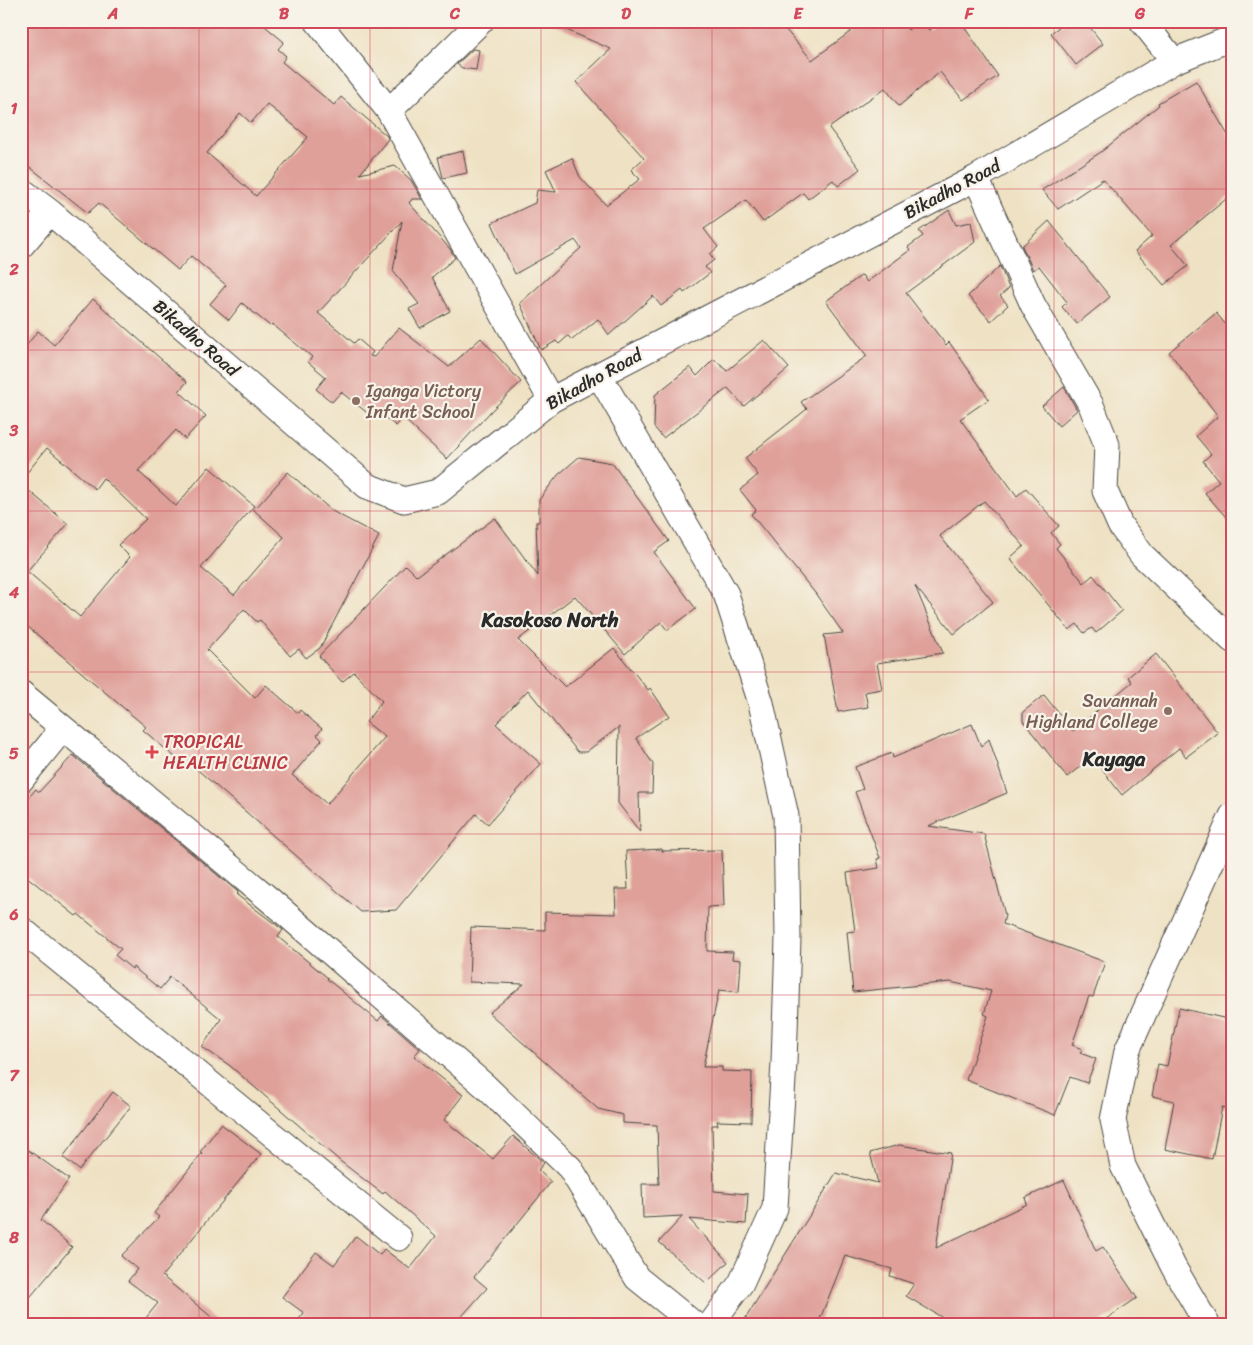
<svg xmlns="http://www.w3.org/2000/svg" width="1253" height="1345" font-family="Sriracha,sans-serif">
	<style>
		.building { fill: #dfa09a; fill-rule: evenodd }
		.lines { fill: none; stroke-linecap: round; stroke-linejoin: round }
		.street-casing { stroke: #484642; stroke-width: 27 }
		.street { stroke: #fff; stroke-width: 25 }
		.grid { fill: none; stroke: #d1495b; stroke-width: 1; stroke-opacity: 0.55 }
		.education-dot { fill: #8d6e63; stroke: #f7f3e8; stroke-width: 2 }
		.health-dot { fill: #e0444e; stroke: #f7f3e8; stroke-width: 2 }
		.labels { text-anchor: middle; stroke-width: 4.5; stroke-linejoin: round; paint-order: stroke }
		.street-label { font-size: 18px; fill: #2b2b2b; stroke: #f7f3e8 }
		.education-label { font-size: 18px; fill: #785e54; stroke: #f7f3e8; text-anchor: start }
		.health-label { font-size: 18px; fill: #be3a42; stroke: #f7f3e8; text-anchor: start }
		.quarter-label { font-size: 20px; font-weight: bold; fill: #2b2b2b; stroke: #f7f3e8 }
		.neatline { fill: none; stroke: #d1495b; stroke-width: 2 }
		.grid-label { font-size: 16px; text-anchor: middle; font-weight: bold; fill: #d1495b }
	</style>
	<rect width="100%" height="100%" fill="#f7f3e8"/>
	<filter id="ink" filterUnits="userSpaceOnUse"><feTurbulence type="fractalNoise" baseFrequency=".02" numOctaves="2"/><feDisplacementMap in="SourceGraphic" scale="10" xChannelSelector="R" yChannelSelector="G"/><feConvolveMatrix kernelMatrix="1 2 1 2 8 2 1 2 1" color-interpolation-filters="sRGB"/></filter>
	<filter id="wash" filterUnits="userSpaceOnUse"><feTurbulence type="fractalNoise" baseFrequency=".0096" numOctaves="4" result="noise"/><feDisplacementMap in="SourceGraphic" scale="20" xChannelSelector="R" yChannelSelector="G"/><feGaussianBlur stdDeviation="1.12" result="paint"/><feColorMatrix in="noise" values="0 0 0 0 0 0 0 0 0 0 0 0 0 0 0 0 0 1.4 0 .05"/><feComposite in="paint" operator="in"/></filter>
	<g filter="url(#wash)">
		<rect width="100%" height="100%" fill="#efe2c4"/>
		<g id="blocks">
			<path class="building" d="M21,21H259L284,42L278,49L286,56L282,62L334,105L341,97L387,136L388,139L360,174L395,166L411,180L422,199H412L409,203L450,249L455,258L432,277L450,311L420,328L409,309L419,304L393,271L402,221L318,313L354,343L358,339L373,352L370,356L374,357L399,328L449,367L481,338L521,382L492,410L447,459L403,418L396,426L374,409L370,415L341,392L332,402L316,389L326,377L308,362L312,357L272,324L270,326L242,303L229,320L210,304L226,285L191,256L178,270L99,203L88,213L21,160ZM267,104L308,137L256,196L207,153L240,113L251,123Z
				M545,21H778L812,60L865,21H900L908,30L919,21L929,30L943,21H960L998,76L963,100L940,72L899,106L885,88L829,128L860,169L838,186L833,180L808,199L803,193L763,222L746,200L704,229L718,247L710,254L714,260L705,267L710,273L684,293L682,290L661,306L653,296L609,335L598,319L572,340L568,336L559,344L556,341L541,350L520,303L581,248L575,240L515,274L492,223L535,203L537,190L556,192L546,170L572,158L580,177L606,205L640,179L631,170L644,158L576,82L611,49Z
				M1067,21H1085L1103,44L1076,65L1051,33Z
				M473,49L479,50L476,70L462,68L457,64Z
				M1196,81L1232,142V194L1171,245L1188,266L1164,285L1135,251L1152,236L1103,179L1058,209L1042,190L1101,152L1159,105L1158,103Z
				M463,151L467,173L443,178L438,157Z
				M949,210L956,225L971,222L975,242L906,293L946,345L949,342L989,399L960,419L1017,496L1026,488L1059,526L1051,533L1060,544L1056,548L1084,583L1093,575L1122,611L1096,633L1092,628L1084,633L1077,624L1069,630L1012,561L1011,557L1024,546L984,501L940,536L993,602L954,634L915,586L943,653L877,663L882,689L865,692L868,707L838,712L824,635L843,633L815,593L751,514L756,510L740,490L758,475L745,458L807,409L801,402L867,356L826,301L862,275L867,282L910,250L908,247L923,236L919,231Z
				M1049,221L1110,297L1077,324L1062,307L1067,302L1039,266L1033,270L1022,246Z
				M1000,266L1009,288L1000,296L1008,305L991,321L968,296Z
				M93,299L187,382L179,391L206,416L185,439L176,430L138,471L176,506L209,467L254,506L201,568L234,595L284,537L254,510L288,472L332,511L379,536L320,648L306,658L299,649L290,656L260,620L257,622L244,609L207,650L255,698L266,685L298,713L300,710L322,729L317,735L322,740L292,775L327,804L385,737L366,722L382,701L354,672L342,682L319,656L406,565L417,576L495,518L538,576L536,522H539V500L558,475L579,457L612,463L669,541L654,552L696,609L667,630L661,622L625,654L575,596L518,640L565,687L614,648L648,690L650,688L669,716L636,738L653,764L652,793H639L640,832L618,803L619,727L586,752H578L528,690L496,724L541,764L488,824L476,814L396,910L361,912L192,765L188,768L143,730L146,727L21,621V484L68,524L27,571L80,617L130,557L118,545L146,519L103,478L95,489L47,448L21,480V352L38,331L54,345Z
				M1216,313L1232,332V524L1205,493L1219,481L1203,461L1211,454L1196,436L1218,416L1169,352Z
				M764,340L789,368L744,406L728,388L663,438L654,427L655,395L690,367L697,376L714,359L727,371Z
				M1064,387L1077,410L1059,426L1042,406Z
				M1156,654L1218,733L1186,757L1179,748L1122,795L1092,757L1067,777L1023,721V712L1044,695L1073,731L1132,682L1128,677Z
				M972,724L981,746L989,739L1007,793L928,826L984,834L1005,915L1003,924L1105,962L1093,997L1089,996L1072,1045L1082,1049L1080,1053L1096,1059L1087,1083L1070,1077L1055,1115L966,1080L988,1016L984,1014L991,991L950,982L853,992L847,932L855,931L847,873L879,868L877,859L880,858L855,792L863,789L855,767L892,753L893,758Z
				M73,755L238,892L237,895L283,930L278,937L328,978L327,979L378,1021L382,1016L420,1049L414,1056L463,1095L444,1120L493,1159L513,1136L544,1163L538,1170L551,1182L474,1277L487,1288L455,1324H295L304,1313L282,1297L316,1252L334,1265L356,1236L380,1255L384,1249L410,1269L436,1236L385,1191L383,1194L340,1161L229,1065L202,1047L221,1019L170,977L160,989L133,967L132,969L115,955L121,949L78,914L76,916L21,872V806L36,789L39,792Z
				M662,849V851L722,850L724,906L708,907L707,951L733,952L732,959L741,960L739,992L719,990L703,1067H722V1071L752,1072L751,1122L717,1121L718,1125H712L714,1191L748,1194L746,1224L689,1219L728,1262L706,1283L659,1242L683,1216L643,1218L642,1184H659L657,1125L623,1123V1115L598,1109L489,1013L524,984L469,982L471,927L545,930V912L616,914L615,889H628L626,851Z
				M1179,1008L1232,1020V1109L1222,1107L1212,1159L1165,1149L1174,1101L1152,1096L1158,1064L1167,1066Z
				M113,1092L131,1106L79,1170L63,1157Z
				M221,1124L261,1154L162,1276L220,1324H141L158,1303L128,1281L137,1269L121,1256L159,1217L154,1213L202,1153L200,1152Z
				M21,1145L69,1179L41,1220L72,1247L21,1308Z
				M899,1145L951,1153L936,1248L1027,1204L1025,1198L1064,1180L1096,1251L1103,1247L1137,1298L1099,1324H953L906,1296L914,1284L890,1276L892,1269L845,1256L818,1324H742L836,1173L878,1183L870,1153Z"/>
		</g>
	</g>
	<g filter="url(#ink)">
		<use href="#blocks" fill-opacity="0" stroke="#484642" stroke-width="1"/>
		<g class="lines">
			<g class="street-casing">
				<path id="street" d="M317,21L389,111L551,400
					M1142,21L1174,61
					M389,111L481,21
					M976,178L1033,305L1091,405L1107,445L1105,491L1120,525L1142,555L1232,640
					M21,190L50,212L367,486L404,500L438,492L551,400L976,178L1174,61L1232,38
					M21,246L50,212
					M599,375L726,594L761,703L786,816L788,938L784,1063L775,1208L741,1283L711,1324
					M21,693L270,900L485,1086L570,1168L637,1278L694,1324
					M21,780L63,728
					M21,929L399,1238
					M1207,1324L1174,1268L1123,1166L1113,1120L1127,1051L1232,816"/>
			</g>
			<use href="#street" class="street"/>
		</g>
	</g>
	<path class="grid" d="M199,21V1324M370,21V1324M541,21V1324M712,21V1324M883,21V1324M1054,21V1324M21,189H1232M21,350H1232M21,511H1232M21,672H1232M21,834H1232M21,995H1232M21,1156H1232"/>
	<g class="education-dot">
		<circle cx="356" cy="401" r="5"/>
		<circle cx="1168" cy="711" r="5"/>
	</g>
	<path class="health-dot" d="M149.5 744.5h5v5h5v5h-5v5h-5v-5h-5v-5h5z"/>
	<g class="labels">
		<g class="street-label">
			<text transform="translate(952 189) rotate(-28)" y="6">Bikadho Road</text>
			<text transform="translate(196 338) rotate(41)" y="6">Bikadho Road</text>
			<text transform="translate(594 379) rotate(-29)" y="6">Bikadho Road</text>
		</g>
		<g class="education-label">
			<text x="366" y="397">Iganga Victory<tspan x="366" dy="21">Infant School</tspan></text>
			<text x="1158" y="707" text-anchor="end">Savannah<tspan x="1158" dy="21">Highland College</tspan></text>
		</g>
		<g class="health-label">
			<text x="163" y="748">TROPICAL<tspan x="163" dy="21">HEALTH CLINIC</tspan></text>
		</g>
		<g class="quarter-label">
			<text x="550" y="627">Kasokoso North</text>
			<text x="1114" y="766">Kayaga</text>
		</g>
	</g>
	<rect width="1253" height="1345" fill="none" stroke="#f7f3e8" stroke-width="55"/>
	<rect x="28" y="28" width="1198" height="1290" class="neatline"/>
	<g class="grid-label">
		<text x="113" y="19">A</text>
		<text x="284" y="19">B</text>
		<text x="455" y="19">C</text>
		<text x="626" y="19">D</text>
		<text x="798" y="19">E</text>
		<text x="969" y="19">F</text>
		<text x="1140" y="19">G</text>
		<text x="14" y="114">1</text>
		<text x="14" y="275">2</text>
		<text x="14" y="436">3</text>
		<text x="14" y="598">4</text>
		<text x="14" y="759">5</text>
		<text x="14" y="920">6</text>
		<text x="14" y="1081">7</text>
		<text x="14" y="1243">8</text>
	</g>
</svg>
